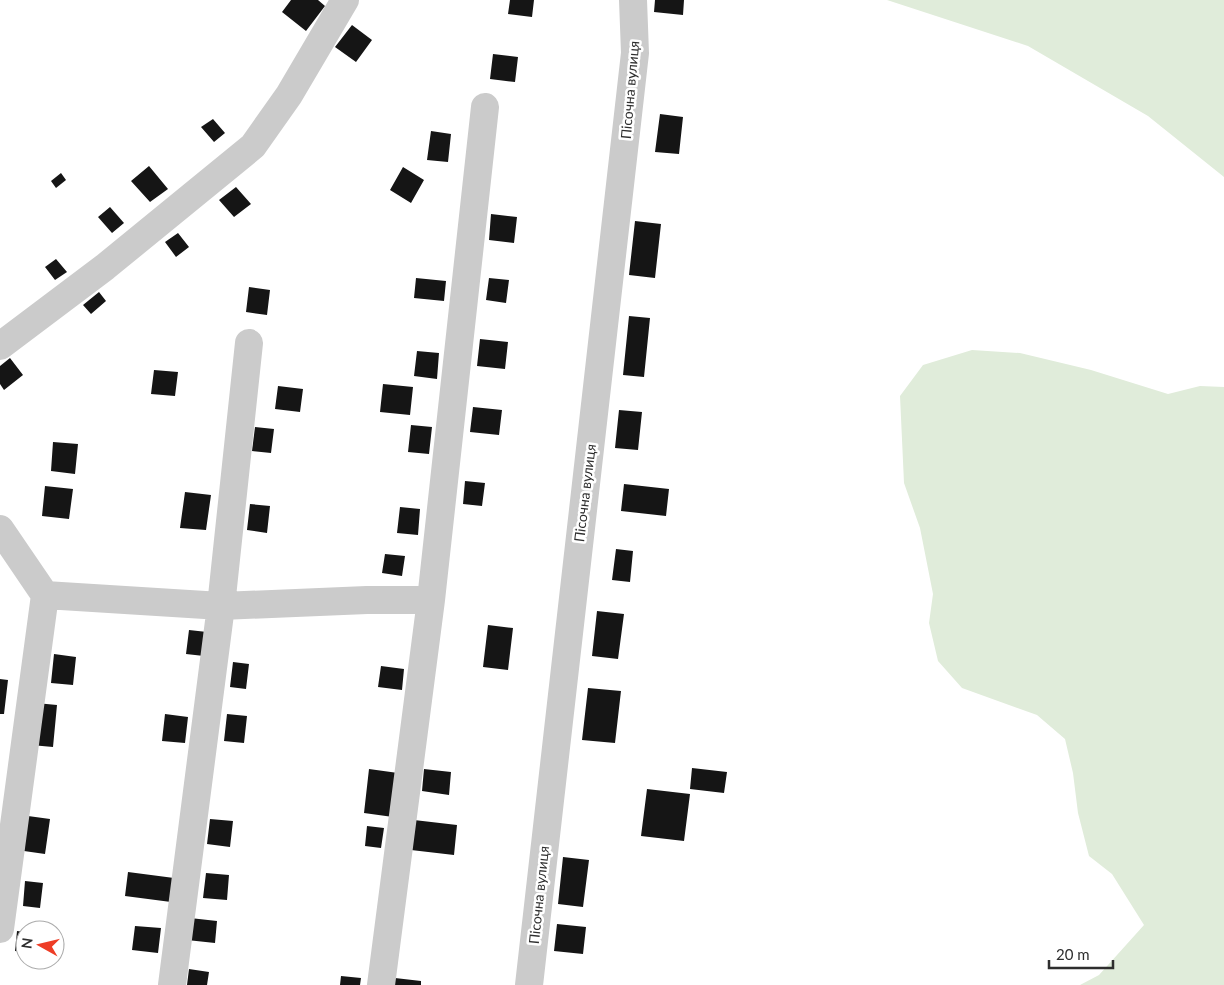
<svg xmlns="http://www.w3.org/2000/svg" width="1224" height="985" font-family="Lato,sans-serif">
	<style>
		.green { fill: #e0ecda }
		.building { fill: #151515 }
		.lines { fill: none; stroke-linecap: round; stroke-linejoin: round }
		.minor { stroke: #cbcbcb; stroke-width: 28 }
		.labels { text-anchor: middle; stroke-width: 5; stroke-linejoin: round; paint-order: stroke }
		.street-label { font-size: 14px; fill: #2e2e2e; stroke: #fff }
	</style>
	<rect width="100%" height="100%" fill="#fff"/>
	<path class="green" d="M887,0H1224V177L1148,116L1028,46Z
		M972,350L1020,353L1091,370L1168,394L1200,386L1224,387V985H1080L1099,975L1144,925L1112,874L1089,856L1078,813L1073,773L1065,739L1037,715L962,688L938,661L929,623L933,594L920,528L904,483L900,396L923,365Z"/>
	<path class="building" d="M291,0H318L325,6L306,31L282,12Z
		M510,0H534L532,17L508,14Z
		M655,0H684L683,15L654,12Z
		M352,25L372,40L356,62L335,47Z
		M493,54L518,57L515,82L490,79Z
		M660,114L683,117L679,154L655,152Z
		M213,119L225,133L214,142L201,127Z
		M431,131L451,134L448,162L427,160Z
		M149,166L168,189L150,202L131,181Z
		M403,167L424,180L411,203L390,190Z
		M61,173L66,180L56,188L51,181Z
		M236,187L251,204L234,217L219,200Z
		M110,207L124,223L112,233L98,217Z
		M491,214L517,217L514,243L489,240Z
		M635,221L661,224L655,278L629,275Z
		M178,233L189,247L176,257L165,242Z
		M56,259L67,272L55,280L45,267Z
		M416,278L446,281L444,301L414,298Z
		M489,278L509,280L506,303L486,300Z
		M249,287L270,290L267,315L246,312Z
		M99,292L106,301L91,314L83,305Z
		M629,316L650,318L644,377L623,375Z
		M480,339L508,342L505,369L477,366Z
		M417,351L439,353L437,379L414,376Z
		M10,358L23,375L4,390L0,384V366Z
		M154,370L178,372L175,396L151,394Z
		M383,384L413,387L410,415L380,412Z
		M278,386L303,389L300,412L275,409Z
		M473,407L502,410L499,435L470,432Z
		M619,410L642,412L638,450L615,448Z
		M411,425L432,427L429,454L408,452Z
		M255,427L274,429L271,453L252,451Z
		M53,442L78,444L75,474L51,471Z
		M465,481L485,483L482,506L463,504Z
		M624,484L669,489L666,516L621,511Z
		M45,486L73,489L69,519L42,516Z
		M185,492L211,495L206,530L180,528Z
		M250,504L270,506L267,533L247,530Z
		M400,507L420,509L418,535L397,533Z
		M616,549L633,551L630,582L612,580Z
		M385,554L405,556L402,576L382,573Z
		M597,611L624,614L618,659L592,656Z
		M488,625L513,628L508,670L483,667Z
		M189,630L207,632L204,656L186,654Z
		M54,654L76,657L73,685L51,683Z
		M233,662L249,664L246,689L230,687Z
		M381,666L404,669L402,690L378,687Z
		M0,679L8,680L4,714H0Z
		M588,688L621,691L615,743L582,740Z
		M36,703L57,705L53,747L31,745Z
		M165,714L188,717L185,743L162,741Z
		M227,714L247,716L244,743L224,741Z
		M692,768L727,772L724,793L690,789Z
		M369,769L398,773L393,817L364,813Z
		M424,769L451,772L449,795L422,791Z
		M647,789L690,794L684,841L641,836Z
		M28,816L50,819L45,854L24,851Z
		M210,819L233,821L230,847L207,844Z
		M414,820L457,825L454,855L411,850Z
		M367,826L384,828L381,848L365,846Z
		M563,857L589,860L583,907L558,904Z
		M128,872L174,878L171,902L125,896Z
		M206,873L229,875L227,900L203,898Z
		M25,881L43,883L40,908L23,906Z
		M190,918L217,921L215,943L187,940Z
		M557,924L586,927L583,954L554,951Z
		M135,926L161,928L158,953L132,950Z
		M17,931L25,932V952L15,951Z
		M189,969L209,972L207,985H187Z
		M341,976L361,978L360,985H340Z
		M395,978L421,981V985H394Z"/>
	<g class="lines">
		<path class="minor" d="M249,343L221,606L367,600H431
			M0,346L105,267L253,146L289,95L345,0
			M0,529L45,595L0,929
			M45,595L221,606L172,985
			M381,985L431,600L485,107
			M529,985L635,53L633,0"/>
	</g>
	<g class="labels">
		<g class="street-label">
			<text transform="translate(630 90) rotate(-85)" y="5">Пісочна вулиця</text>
			<text transform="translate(585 493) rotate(-83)" y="5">Пісочна вулиця</text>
			<text transform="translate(539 895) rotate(-84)" y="5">Пісочна вулиця</text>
		</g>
	</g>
	<g transform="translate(40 945) rotate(278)"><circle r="24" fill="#ffffff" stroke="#ababab"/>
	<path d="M0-4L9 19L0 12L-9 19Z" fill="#ee3d26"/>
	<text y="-8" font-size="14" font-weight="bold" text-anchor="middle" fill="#2e2e2e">N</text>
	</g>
	<path d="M1049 960v8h64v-8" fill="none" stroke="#2e2e2e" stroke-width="2.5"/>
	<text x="1056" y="960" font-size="15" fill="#2e2e2e" stroke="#ffffff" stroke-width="4" paint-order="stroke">20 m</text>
</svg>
